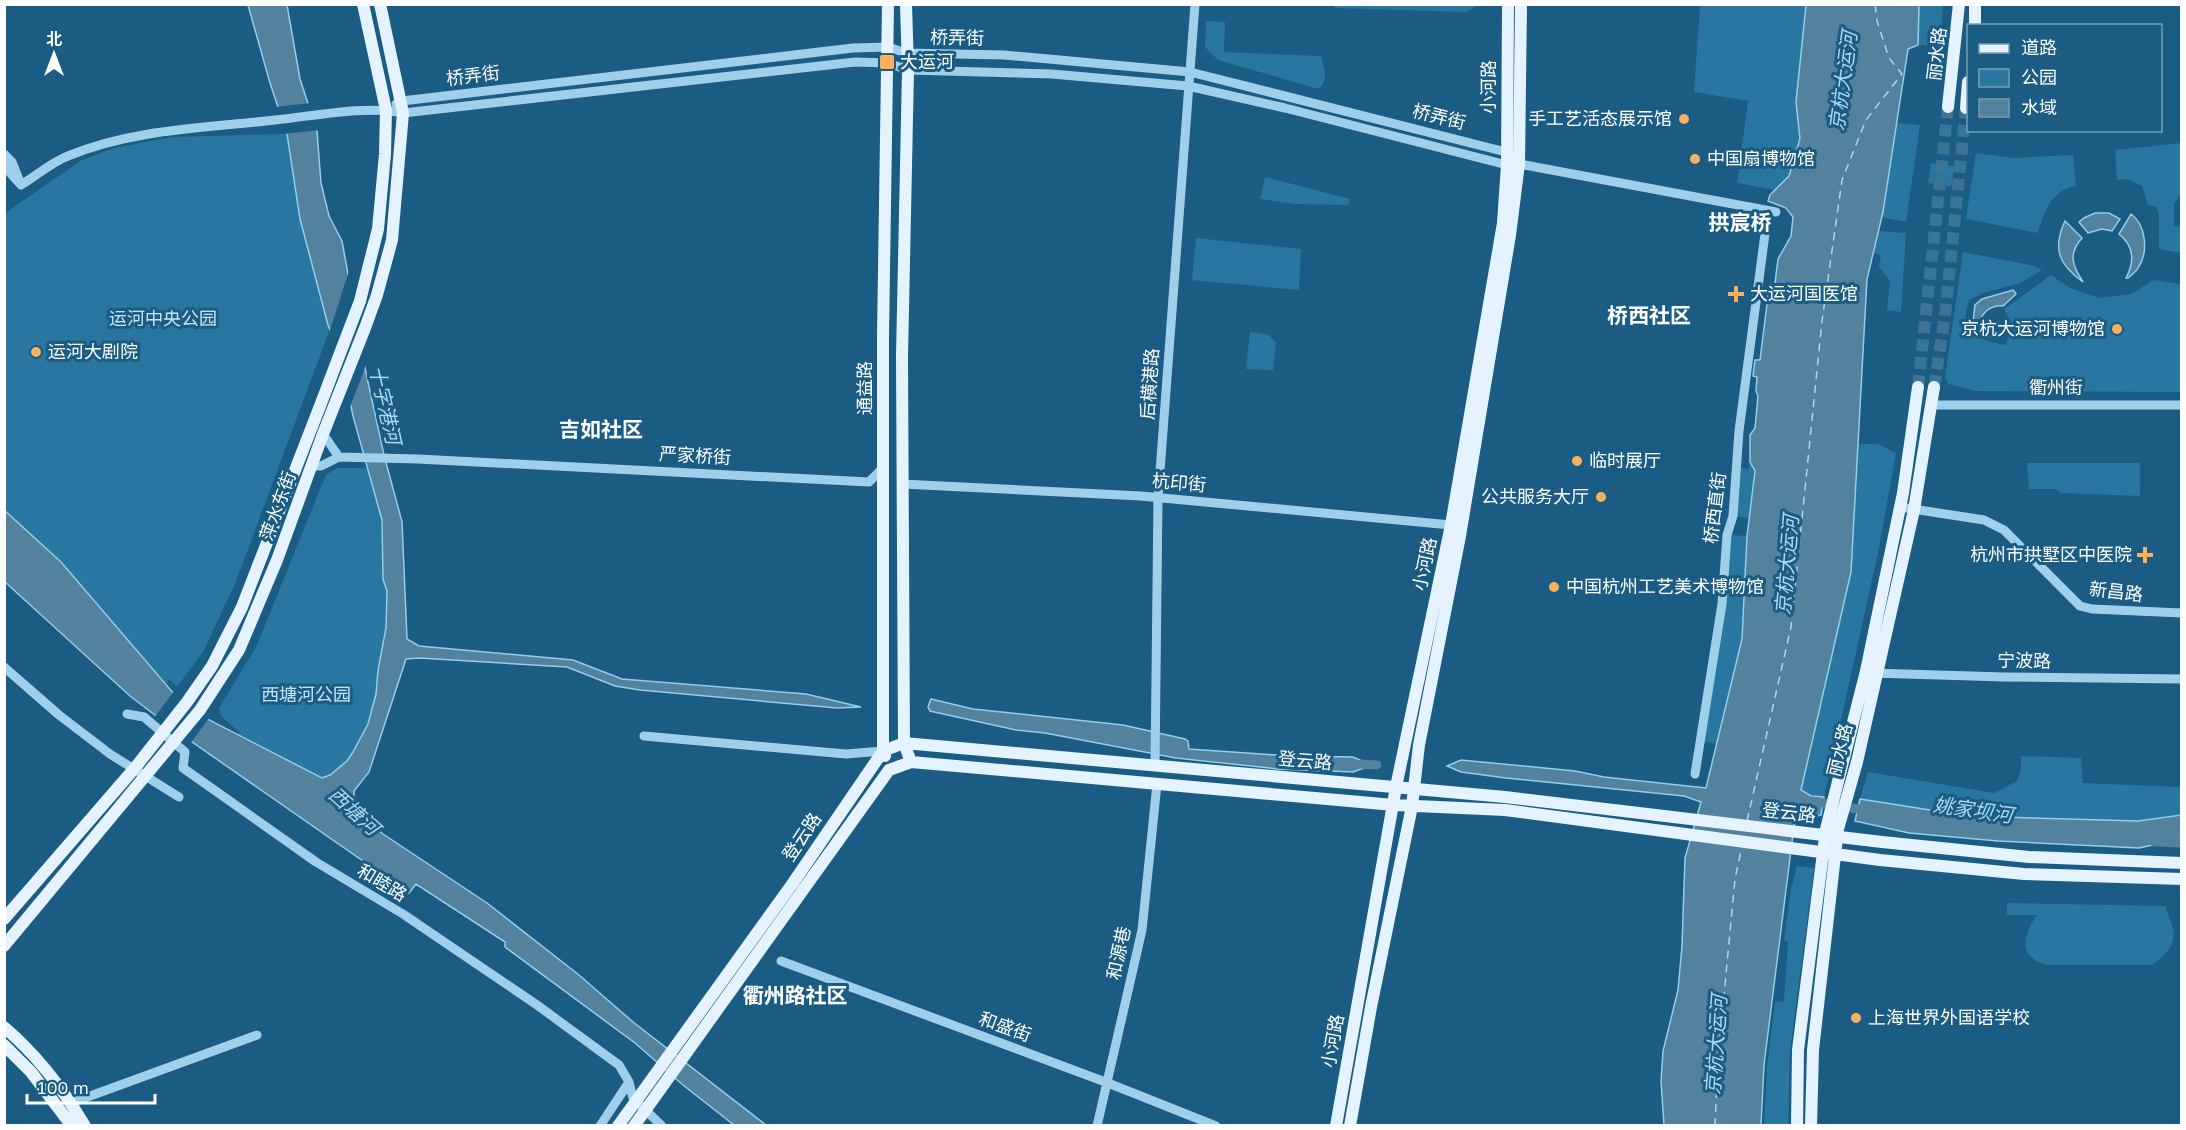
<svg xmlns="http://www.w3.org/2000/svg" width="2186" height="1130" font-family="Mulish,'Noto Sans SC',sans-serif">
	<style>
		.green { fill: #2976a0 }
		.water { fill: #52829d; stroke: #92ceed; stroke-width: 1.5 }
		.pier { fill: #1a5c83 }
		.lines { fill: none; stroke-linecap: round; stroke-linejoin: round }
		.canal { stroke: #52829d; stroke-width: 9 }
		.ferry { stroke: #abd9f3; stroke-width: 1.5; stroke-dasharray: 8 6; stroke-linecap: butt }
		.major-tunnel { stroke: #3c7496; stroke-width: 12; stroke-dasharray: 12 6; stroke-linecap: butt }
		.minor { stroke: #9fd0eb; stroke-width: 9 }
		.major { stroke: #e4f3ff; stroke-width: 12 }
		.poi-dot { fill: #fdb05b; stroke: #1a5c83; stroke-width: 2 }
		.labels { text-anchor: middle; stroke-width: 6; stroke-linejoin: round; paint-order: stroke }
		.street-label { font-size: 18px; fill: #fff; stroke: #1a5c83 }
		.poi-label { font-size: 18px; fill: #fff; stroke: #1a5c83; text-anchor: start }
		.park-label { font-size: 18px; fill: #c4e6f8; stroke: #1a5c83 }
		.water-label { font-size: 20px; font-style: italic; fill: #abd9f3; stroke: #1a5c83 }
		.quarter-label { font-size: 21px; font-weight: bold; fill: #fff; stroke: #1a5c83 }
	</style>
	<rect width="100%" height="100%" fill="#1a5c83"/>
	<path class="green" d="M1335,5V4L1478,5L1466,12L1335,8Z
		M1700,5H1806L1796,102L1800,139L1789,176L1775,190L1737,183L1748,101L1694,92Z
		M1919,5H1943L1938,73H1930L1932,45H1918Z
		M1206,21L1225,22L1224,52L1321,56C1324,67 1329,80 1319,89L1218,60L1205,47Z
		M1897,123L1920,125L1906,222L1881,217Z
		M287,134L300,219L330,329L235,584L203,652L177,687L169,679L166,686L61,562L5,510V213L82,160L114,148L173,137Z
		M2181,143V194L2174,204V226L2181,227V253L2159,249V214L2156,207L2148,205L2142,186L2128,179L2117,180L2115,150Z
		M1976,153L2014,158L2073,155L2076,186C2050,191 2045,211 2038,233L1966,219Z
		M1931,163L1955,166L1951,187L1928,183Z
		M1265,177L1350,199L1348,205L1295,204L1260,199Z
		M1878,231L1906,233L1901,312L1887,310L1890,281L1879,267L1881,255L1873,253Z
		M1196,238L1301,249L1299,290L1192,280Z
		M1963,252L2035,266L2042,270L2020,283L1983,293L1969,300C1958,335 1975,339 2006,345L2012,324L2004,309L2051,275L2070,288L2099,298L2132,294L2153,280L2181,284V392L1977,391L1948,384L1945,377Z
		M1250,332L1269,335L1276,343L1273,370L1246,369Z
		M1857,444H1878L1896,453L1879,548L1824,797L1811,796L1800,790L1851,572Z
		M1750,462L1755,471L1749,518L1733,516L1736,468L1749,469Z
		M2027,463H2140V496L2060,493L2056,489H2029Z
		M337,468H368L382,520L383,579L387,591L386,628L378,670L376,694L368,724L353,752L347,761L330,775L322,778L238,737L239,732L221,716L219,708L257,645L322,484L326,475Z
		M1727,535L1747,536L1742,639L1717,744L1701,741Z
		M2021,756L2081,758L2083,783L2181,787V815L2138,821L1968,816L1860,799L1868,772L1994,793L2017,781L2021,770Z
		M1797,866L1814,868L1790,1051L1788,1125H1764L1767,1066L1775,1002L1784,1001L1788,942L1784,940L1791,889Z
		M2007,903L2166,906C2167,915 2171,921 2173,929C2177,945 2164,957 2152,965H2047C2017,957 2023,935 2037,915H2007Z"/>
	<path class="water" d="M248,5H287L300,79L317,131L321,183L329,216L342,241L366,373L384,455L402,522L407,639L419,646L573,660L622,679L806,694L861,707L837,708L640,690L615,686L567,667L419,658L406,659L369,772L354,791V800L360,814L383,834L487,903L579,975L633,1022L766,1125H734L683,1085L635,1043L505,947V942L416,884L409,893L172,728L130,696L5,582L4,510L61,562L186,708L322,778L330,775L347,761L353,752L368,724L376,694L378,670L386,628L387,591L383,579L382,520L353,416L340,354L328,325L300,219L287,134L270,83Z
		M1806,5H1919L1918,45L1908,49L1883,212L1867,279L1851,572L1801,790L1811,796L1824,797L1821,815L1811,818H1795L1764,1065L1761,1125H1664L1661,1082L1663,1051L1678,990L1682,946L1685,858L1701,802L1684,796L1506,778L1461,772L1447,766L1461,760L1575,771L1604,777L1706,788L1742,639L1747,536L1755,471L1750,462V435L1755,428L1758,396L1756,391L1757,377L1753,376L1755,360H1760L1768,296L1774,291L1778,259L1791,236L1793,217L1786,208L1768,201L1770,195L1789,176L1800,139L1796,102Z
		M2095,213H2109L2120,219L2112,231L2102,229L2088,233L2079,222L2084,218Z
		M2131,214C2146,225 2149,252 2138,268C2136,272 2131,275 2128,278H2126C2135,261 2134,246 2119,234Z
		M2065,221L2082,238C2068,254 2072,265 2083,282C2059,265 2052,249 2065,221Z
		M2013,290L2016,294L2003,306C1986,304 1972,322 1986,334C1989,336 1992,336 1996,338L1980,334L1973,322L1975,305L1982,299Z
		M931,699L973,709L1123,725L1185,739L1188,741L1189,749L1291,756L1353,757L1372,765L1353,772L1278,769L1176,758L1045,733L1016,730L930,711L928,707Z
		M1860,799L1968,816L2138,821L2181,815V839L2139,848L1998,841L1909,833L1855,821Z"/>
	<path class="pier" d="M311,103L320,130L284,134L275,107Z
		M350,268L367,362L349,410L337,355L329,333Z
		M174,691L188,706L209,718L190,744L154,718Z"/>
	<g class="lines">
		<path class="canal" d="M1361,764L1377,765
			M1812,801L1869,811
			M2154,842L2182,843"/>
		<path class="ferry" d="M1747,821L1791,627L1822,321L1842,180L1866,120L1902,74L1889,58L1877,21L1875,4
			M1715,1126L1718,1059L1735,879L1742,846"/>
		<path class="major-tunnel" d="M1918,387L1948,107
			M1934,387L1945,316L1966,108"/>
		<path class="minor" d="M396,104L402,101L853,48L888,47L906,53L1004,55L1190,72L1506,152L1510,156
			M4,154L12,162L21,185L4,166
			M21,185C36,176 52,162 68,156C133,129 206,128 275,120C315,116 364,105 403,113L855,62L888,63L908,70L1052,74L1188,86L1285,108L1507,165L1519,164L1776,212
			M1931,405H2182
			M323,434L339,457
			M312,466H321L339,457L418,459L869,482L883,468
			M902,484L1141,496L1451,525
			M1900,507L1984,520L2004,530L2080,606L2092,609L2182,613
			M4,667L59,715L110,754L179,797
			M1872,673L2004,677L2182,679
			M127,714L144,717L185,752L183,768L316,862L403,914L537,1005L619,1065L629,1082L633,1098L662,1126
			M644,736L846,754L883,751
			M1155,766L1158,498L1195,4
			M1695,774L1722,604L1727,535L1733,516L1739,431L1768,211
			M781,961L1108,1083L1216,1126
			M71,1103L257,1035
			M600,1126L629,1082
			M1097,1126L1142,930L1157,784"/>
		<path class="major" d="M906,4L908,70L902,357L904,743L911,762
			M1975,26V4
			M1948,107L1959,4
			M1966,108L1968,82
			M885,756L883,751V337L888,4
			M4,919L134,769L187,702L212,666L242,607L320,406L360,301L378,229L385,154L386,110L363,4
			M4,946L200,710L239,650L277,560L323,434L365,328L377,295L392,240L403,113L380,4
			M4,1027C37,1055 63,1089 85,1126
			M4,1045L31,1072L72,1126
			M618,1126L793,883L883,751L904,743L1505,797L1882,842L2029,857L2182,863
			M634,1126L889,770L911,762L1394,805L1505,810L1880,860L2024,874L2182,879
			M1336,1126L1396,787L1451,525L1503,223L1507,165L1508,4
			M1350,1126L1371,1007L1412,806L1419,745L1460,536L1510,235L1519,164L1521,4
			M1797,1126L1798,1050L1826,829L1866,671L1903,493L1918,387
			M1811,1126L1813,1050L1838,829L1857,762L1914,510L1934,387"/>
	</g>
	<g class="poi-dot">
		<rect x="879" y="54" width="16" height="16" rx="3"/>
		<circle cx="1684" cy="119" r="6"/>
		<circle cx="1695" cy="159" r="6"/>
		<path d="M1733 285h6v6h6v6h-6v6h-6v-6h-6v-6h6z"/>
		<circle cx="2117" cy="329" r="6"/>
		<circle cx="36" cy="352" r="6"/>
		<circle cx="1577" cy="461" r="6"/>
		<circle cx="1601" cy="497" r="6"/>
		<path d="M2142 546h6v6h6v6h-6v6h-6v-6h-6v-6h6z"/>
		<circle cx="1554" cy="587" r="6"/>
		<circle cx="1856" cy="1018" r="6"/>
	</g>
	<g class="labels">
		<g class="street-label">
			<text transform="translate(957 38) rotate(1)" y="6">桥弄街</text>
			<text transform="translate(1937 54) rotate(-83)" y="6">丽水路</text>
			<text transform="translate(473 76) rotate(-7)" y="6">桥弄街</text>
			<text transform="translate(1489 87) rotate(-90)" y="6">小河路</text>
			<text transform="translate(1439 117) rotate(14)" y="6">桥弄街</text>
			<text transform="translate(1150 384) rotate(-86)" y="6">后横港路</text>
			<text transform="translate(865 388) rotate(-90)" y="6">通益路</text>
			<text x="2056" y="394">衢州街</text>
			<text transform="translate(695 456) rotate(3)" y="6">严家桥街</text>
			<text transform="translate(1179 483) rotate(5)" y="6">杭印街</text>
			<text transform="translate(278 506) rotate(-70)" y="6">萍水东街</text>
			<text transform="translate(1715 508) rotate(-83)" y="6">桥西直街</text>
			<text transform="translate(1425 564) rotate(-78)" y="6">小河路</text>
			<text transform="translate(2116 592) rotate(7)" y="6">新昌路</text>
			<text transform="translate(2024 661) rotate(1)" y="6">宁波路</text>
			<text transform="translate(1840 750) rotate(-76)" y="6">丽水路</text>
			<text transform="translate(1305 761) rotate(5)" y="6">登云路</text>
			<text transform="translate(1789 813) rotate(7)" y="6">登云路</text>
			<text transform="translate(802 837) rotate(-56)" y="6">登云路</text>
			<text transform="translate(382 883) rotate(31)" y="6">和睦路</text>
			<text transform="translate(1119 953) rotate(-78)" y="6">和源巷</text>
			<text transform="translate(1005 1027) rotate(20)" y="6">和盛街</text>
			<text transform="translate(1333 1041) rotate(-80)" y="6">小河路</text>
		</g>
		<g class="poi-label">
			<text x="900" y="68">大运河</text>
			<text x="1672" y="125" text-anchor="end">手工艺活态展示馆</text>
			<text x="1707" y="165">中国扇博物馆</text>
			<text x="1750" y="300">大运河国医馆</text>
			<text x="2105" y="335" text-anchor="end">京杭大运河博物馆</text>
			<text x="48" y="358">运河大剧院</text>
			<text x="1589" y="467">临时展厅</text>
			<text x="1589" y="503" text-anchor="end">公共服务大厅</text>
			<text x="2132" y="561" text-anchor="end">杭州市拱墅区中医院</text>
			<text x="1566" y="593">中国杭州工艺美术博物馆</text>
			<text x="1868" y="1024">上海世界外国语学校</text>
		</g>
		<g class="park-label">
			<text x="163" y="325">运河中央公园</text>
			<text x="306" y="701">西塘河公园</text>
		</g>
		<g class="water-label">
			<text transform="translate(1843 81) rotate(-82)" y="7">京杭大运河</text>
			<text transform="translate(385 405) rotate(77)" y="7">十字港河</text>
			<text transform="translate(1787 565) rotate(-85)" y="7">京杭大运河</text>
			<text transform="translate(1973 810) rotate(8)" y="7">姚家坝河</text>
			<text transform="translate(354 811) rotate(42)" y="7">西塘河</text>
			<text transform="translate(1716 1045) rotate(-86)" y="7">京杭大运河</text>
		</g>
		<g class="quarter-label">
			<text x="1740" y="230">拱宸桥</text>
			<text x="1649" y="323">桥西社区</text>
			<text x="601" y="437">吉如社区</text>
			<text x="795" y="1003">衢州路社区</text>
		</g>
	</g>
	<rect width="2186" height="1130" fill="none" stroke="#ffffff" stroke-width="12"/>
	<rect x="1967" y="24" width="195" height="108" fill="#1a5c83" stroke="#769db5" stroke-width="1.5"/>
	<rect x="1979" y="44" width="30" height="9" fill="#e4f3ff" stroke="#769db5" stroke-width="1.5"/>
	<text x="2021" y="54" font-size="18" fill="#ffffff">道路</text>
	<rect x="1979" y="69" width="30" height="18" fill="#2976a0" stroke="#769db5" stroke-width="1.5"/>
	<text x="2021" y="84" font-size="18" fill="#ffffff">公园</text>
	<rect x="1979" y="99" width="30" height="18" fill="#52829d" stroke="#769db5" stroke-width="1.5"/>
	<text x="2021" y="114" font-size="18" fill="#ffffff">水域</text>
	<g transform="translate(54 54)" stroke="#1a5c83" stroke-width="4.5" paint-order="stroke">
	<path d="M0-4.5L10 22L0 15L-10 22Z" fill="#ffffff"/>
	<text y="-9" font-size="16" font-weight="bold" text-anchor="middle" fill="#ffffff">北</text>
	</g>
	<path d="M27 1094v9h128v-9" fill="none" stroke="#ffffff" stroke-width="3"/>
	<text x="36" y="1094" font-size="18" fill="#ffffff" stroke="#1a5c83" stroke-width="4.5" paint-order="stroke">100 m</text>
</svg>
